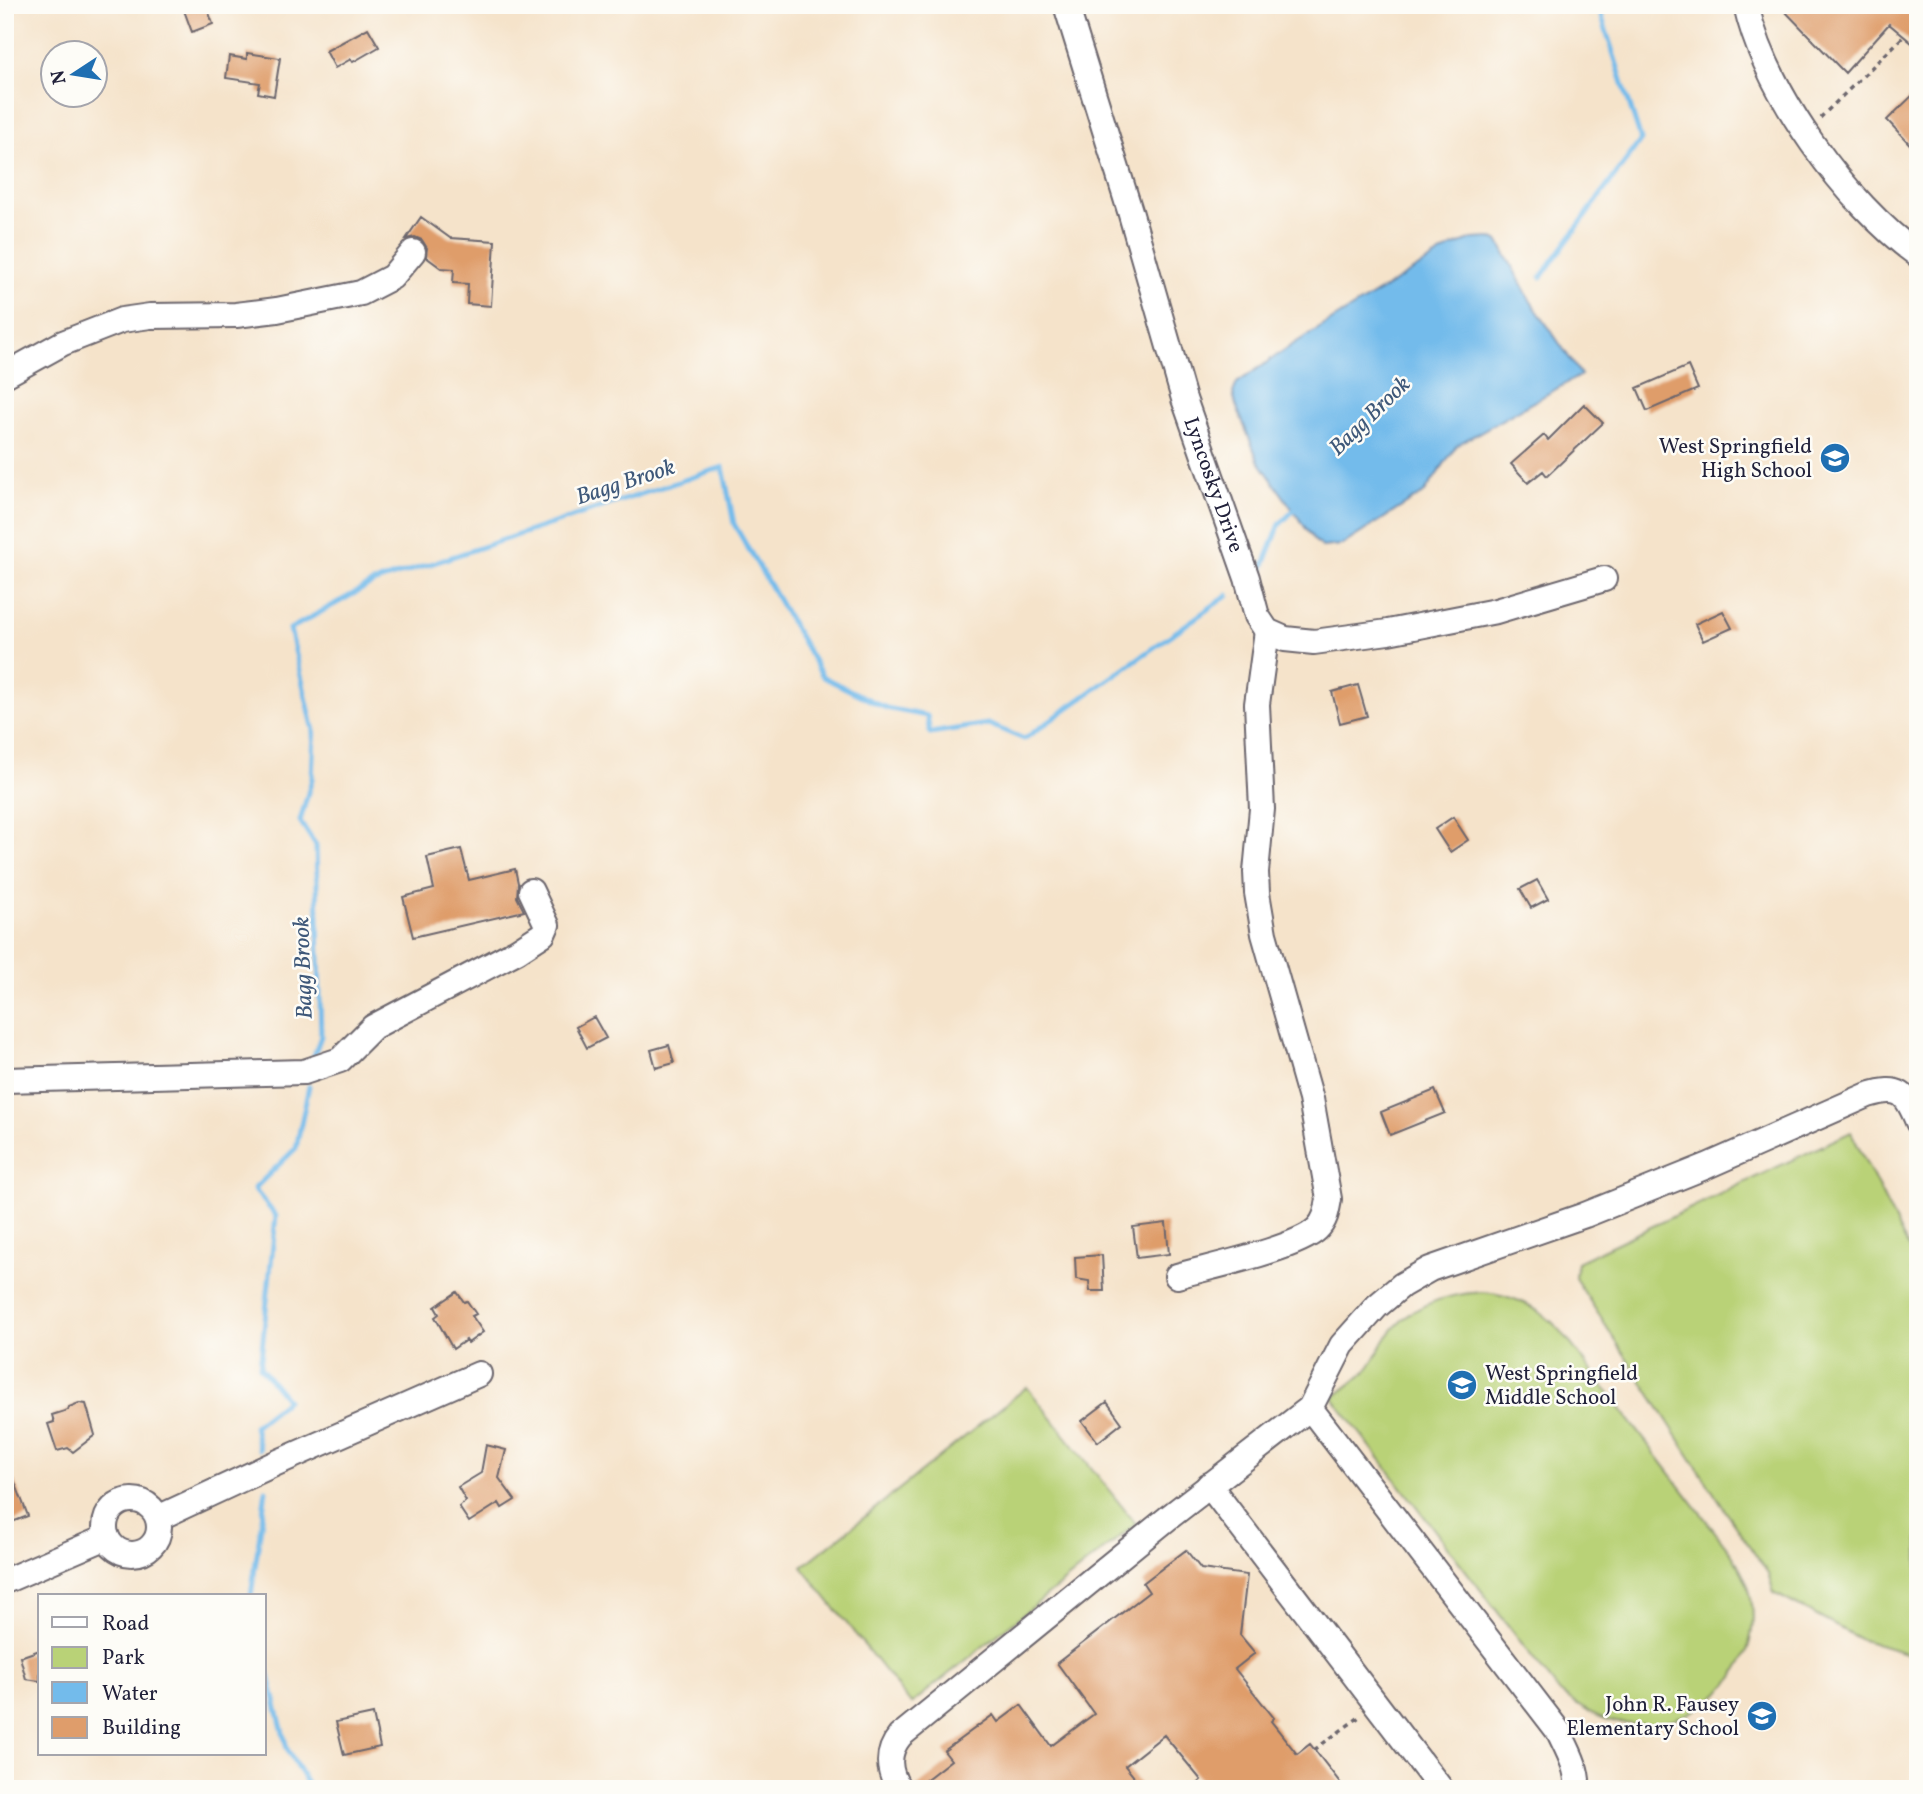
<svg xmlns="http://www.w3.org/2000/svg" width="1923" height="1794" font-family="Vollkorn,serif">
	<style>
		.green { fill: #b9d277; stroke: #6e7a59; stroke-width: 2 }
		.water { fill: #73bbeb; stroke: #4a6e93; stroke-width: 2 }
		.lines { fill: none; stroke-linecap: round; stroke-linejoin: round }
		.stream { stroke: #73bbeb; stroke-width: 5 }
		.building { fill: #df9d6b }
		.minor-casing { stroke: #6c666d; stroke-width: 28 }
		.path { stroke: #6c666d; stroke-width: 3.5; stroke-dasharray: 5 5; stroke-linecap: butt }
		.minor { stroke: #fff; stroke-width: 24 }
		.labels { text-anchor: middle; stroke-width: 5; stroke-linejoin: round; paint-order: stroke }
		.poi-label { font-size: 21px; fill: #22223b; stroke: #fdfcf7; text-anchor: end }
		.street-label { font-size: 21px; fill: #22223b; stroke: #fdfcf7 }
		.water-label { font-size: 23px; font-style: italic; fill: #3e5879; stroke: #fdfcf7 }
	</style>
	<rect width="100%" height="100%" fill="#fdfcf7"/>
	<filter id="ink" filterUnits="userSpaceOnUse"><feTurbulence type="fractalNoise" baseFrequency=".0143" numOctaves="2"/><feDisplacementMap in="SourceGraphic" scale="14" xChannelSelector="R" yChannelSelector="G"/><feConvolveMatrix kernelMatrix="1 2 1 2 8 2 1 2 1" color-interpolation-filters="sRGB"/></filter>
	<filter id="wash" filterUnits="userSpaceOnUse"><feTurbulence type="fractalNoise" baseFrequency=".00686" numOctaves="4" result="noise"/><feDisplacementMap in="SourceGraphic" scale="28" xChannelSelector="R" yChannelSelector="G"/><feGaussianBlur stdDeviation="1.57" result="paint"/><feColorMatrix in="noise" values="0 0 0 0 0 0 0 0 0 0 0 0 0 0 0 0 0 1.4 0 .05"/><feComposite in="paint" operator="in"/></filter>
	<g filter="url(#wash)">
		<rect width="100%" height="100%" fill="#f5e3ca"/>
		<path class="green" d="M1851,1132L1918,1267V1657L1860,1639L1774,1593L1768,1573L1728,1515L1575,1278L1577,1262Z
			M1483,1292C1515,1295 1539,1308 1561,1331L1732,1554C1740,1568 1748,1582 1751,1598C1765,1673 1695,1734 1622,1723C1599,1720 1579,1707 1560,1693L1333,1398C1344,1389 1357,1380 1367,1370C1375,1361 1380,1347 1387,1337C1409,1305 1446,1294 1483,1292Z
			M1027,1387L1136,1524L911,1704L802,1567Z"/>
		<path class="water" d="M1491,238L1499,242L1530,300L1581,375L1457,445L1425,492L1342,545L1322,547L1314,540L1258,460L1236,405L1233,393L1237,383L1295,343L1452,247L1473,239Z"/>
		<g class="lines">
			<path class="stream" d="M1541,277L1641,140L1598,5
				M1260,575L1280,524L1296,508
				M312,1061L321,1036L316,846L300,821L312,779L314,731L290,629L373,583L723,467L734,524L823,677L886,708L927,716L930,733L988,724L1024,739L1228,595
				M259,1449L254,1426L287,1400L260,1367L276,1216L254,1189L296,1148L309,1086
				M251,1596L266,1490
				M264,1656L287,1749L310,1789"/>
		</g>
		<g id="blocks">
			<path class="building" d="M182,5H206L213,24L192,32Z
				M1779,5H1918V48L1889,24L1845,73Z
				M368,28L379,47L353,62L351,59L335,68L326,51Z
				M247,53L280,58L274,96L258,93L260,83L226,78L229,56L247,59Z
				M1918,90V153L1887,120Z
				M421,217L450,238L495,241L491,306L467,304L468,284L453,283L454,269L441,268L426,257L427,248L422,240L415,237L406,239Z
				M1688,366L1698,389L1647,411L1637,388Z
				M1584,404L1603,423L1547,476L1543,471L1528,483L1511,464L1544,435L1548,440Z
				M1723,611L1732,628L1703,641L1695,624Z
				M1358,685L1367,716L1340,723L1332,692Z
				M1453,817L1468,840L1450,852L1435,829Z
				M461,849L469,880L515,869L518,883L517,897L524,911L413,937L403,897L434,889L427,857Z
				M1537,880L1548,899L1531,908L1520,889Z
				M594,1017L606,1038L587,1048L576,1027Z
				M669,1045L674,1063L656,1068L651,1050Z
				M1435,1090L1445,1113L1390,1135L1381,1112Z
				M1166,1223L1169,1254L1137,1258L1133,1227Z
				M1102,1255L1104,1291H1090L1089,1281L1076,1279L1075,1257Z
				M457,1292L464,1302L467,1301L476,1314L472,1316L483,1332L468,1343L466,1340L453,1349L435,1317L439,1314L435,1307Z
				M1107,1402L1122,1423L1098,1442L1082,1421Z
				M79,1403L86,1404L95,1435L73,1452L68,1448L57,1451L48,1424L54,1422L52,1415L68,1410L69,1407Z
				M486,1445L506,1450L499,1478L515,1500L502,1508L499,1503L469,1522L459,1507L466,1501L458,1487L481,1473Z
				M6,1459L28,1516L12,1522L9,1516L5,1517Z
				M1186,1550L1201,1569L1247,1575L1240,1635L1255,1653L1235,1669L1274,1718L1271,1721L1297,1754L1310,1744L1345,1789H1191L1201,1780L1164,1735L1125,1766L1144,1789H914L951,1760L944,1751L993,1715L998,1722L1021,1705L1051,1746L1094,1714L1057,1663L1149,1592L1143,1583Z
				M40,1650V1681L26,1679L20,1657Z
				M373,1714L380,1747L344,1755L336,1722Z"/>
		</g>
	</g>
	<g filter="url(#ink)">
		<use href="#blocks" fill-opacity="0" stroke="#6c666d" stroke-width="2"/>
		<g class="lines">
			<g class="minor-casing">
				<g id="minor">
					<path id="s1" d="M1066,5L1130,211L1184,399L1247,578L1257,616L1267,631L1285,639L1314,642L1388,632L1496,611L1604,579"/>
					<path d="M1746,5C1766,93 1846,203 1918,255"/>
					<path d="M5,375L63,343L122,320L150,316L236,315L277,310L361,293L392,277L413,252"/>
					<path d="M5,1080L304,1072L340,1060L373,1027L517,951L543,934L547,925L531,891"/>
					<path d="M1177,1276C1208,1267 1296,1249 1317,1229C1326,1220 1327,1210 1329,1199L1311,1099L1264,934L1257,893L1256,872L1262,809L1257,704L1267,631"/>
					<path d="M1310,1408L1559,1732C1567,1749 1579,1769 1577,1789"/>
					<path d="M1209,1485L1441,1789"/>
					<circle cx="132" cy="1527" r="27"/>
					<path d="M158,1518L274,1464L479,1374"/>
					<path d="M5,1581L107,1537"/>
					<path d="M899,1789C888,1771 886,1753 900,1736L1168,1518L1310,1408L1342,1345L1377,1306L1402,1285L1430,1269L1585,1215L1707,1166L1868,1095C1900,1085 1906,1093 1918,1122"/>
				</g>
			</g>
			<path class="path" d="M1820,118L1904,36
				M1314,1750L1362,1715"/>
			<use href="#minor" class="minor"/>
		</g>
	</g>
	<defs>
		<g id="school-disc" transform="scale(1.575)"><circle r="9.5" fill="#1f6fb2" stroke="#fdfcf7"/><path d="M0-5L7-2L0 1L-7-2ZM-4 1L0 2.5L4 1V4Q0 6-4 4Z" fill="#fff"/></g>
	</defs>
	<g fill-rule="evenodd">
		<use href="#school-disc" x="1835" y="458"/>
		<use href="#school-disc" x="1462" y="1385"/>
		<use href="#school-disc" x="1762" y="1716"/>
	</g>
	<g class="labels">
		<g class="poi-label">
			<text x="1812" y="453">West Springfield<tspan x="1812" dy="24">High School</tspan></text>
			<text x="1485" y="1380" text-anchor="start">West Springfield<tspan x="1485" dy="24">Middle School</tspan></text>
			<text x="1739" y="1711">John R. Fausey<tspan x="1739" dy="24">Elementary School</tspan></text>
		</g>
		<g class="street-label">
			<text dy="7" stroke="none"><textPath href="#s1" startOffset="502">Lyncosky Drive</textPath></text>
		</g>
		<g class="water-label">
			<text transform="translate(1369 415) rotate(-44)" y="8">Bagg Brook</text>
			<text transform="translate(625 481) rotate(-18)" y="8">Bagg Brook</text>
			<text transform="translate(302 968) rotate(-92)" y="8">Bagg Brook</text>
		</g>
	</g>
	<rect width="1923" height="1794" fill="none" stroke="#fdfcf7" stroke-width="28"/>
	<rect x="38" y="1594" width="228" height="161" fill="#fdfcf7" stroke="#a5a5ac" stroke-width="2"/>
	<rect x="52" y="1617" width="35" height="10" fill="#ffffff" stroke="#a5a5ac" stroke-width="2"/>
	<text x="102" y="1630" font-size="21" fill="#22223b">Road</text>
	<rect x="52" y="1647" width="35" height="21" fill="#b9d277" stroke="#a5a5ac" stroke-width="2"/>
	<text x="102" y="1664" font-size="21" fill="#22223b">Park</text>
	<rect x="52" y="1682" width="35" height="21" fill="#73bbeb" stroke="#a5a5ac" stroke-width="2"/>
	<text x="102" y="1700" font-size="21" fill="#22223b">Water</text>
	<rect x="52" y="1717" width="35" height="21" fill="#df9d6b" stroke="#a5a5ac" stroke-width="2"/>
	<text x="102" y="1734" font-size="21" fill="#22223b">Building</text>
	<g transform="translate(74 74) rotate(258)"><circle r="33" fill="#fdfcf7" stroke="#a5a5ac" stroke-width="2"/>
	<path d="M0-5L12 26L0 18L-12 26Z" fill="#1f6fb2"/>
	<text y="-10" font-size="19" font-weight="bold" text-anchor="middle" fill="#22223b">N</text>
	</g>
</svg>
